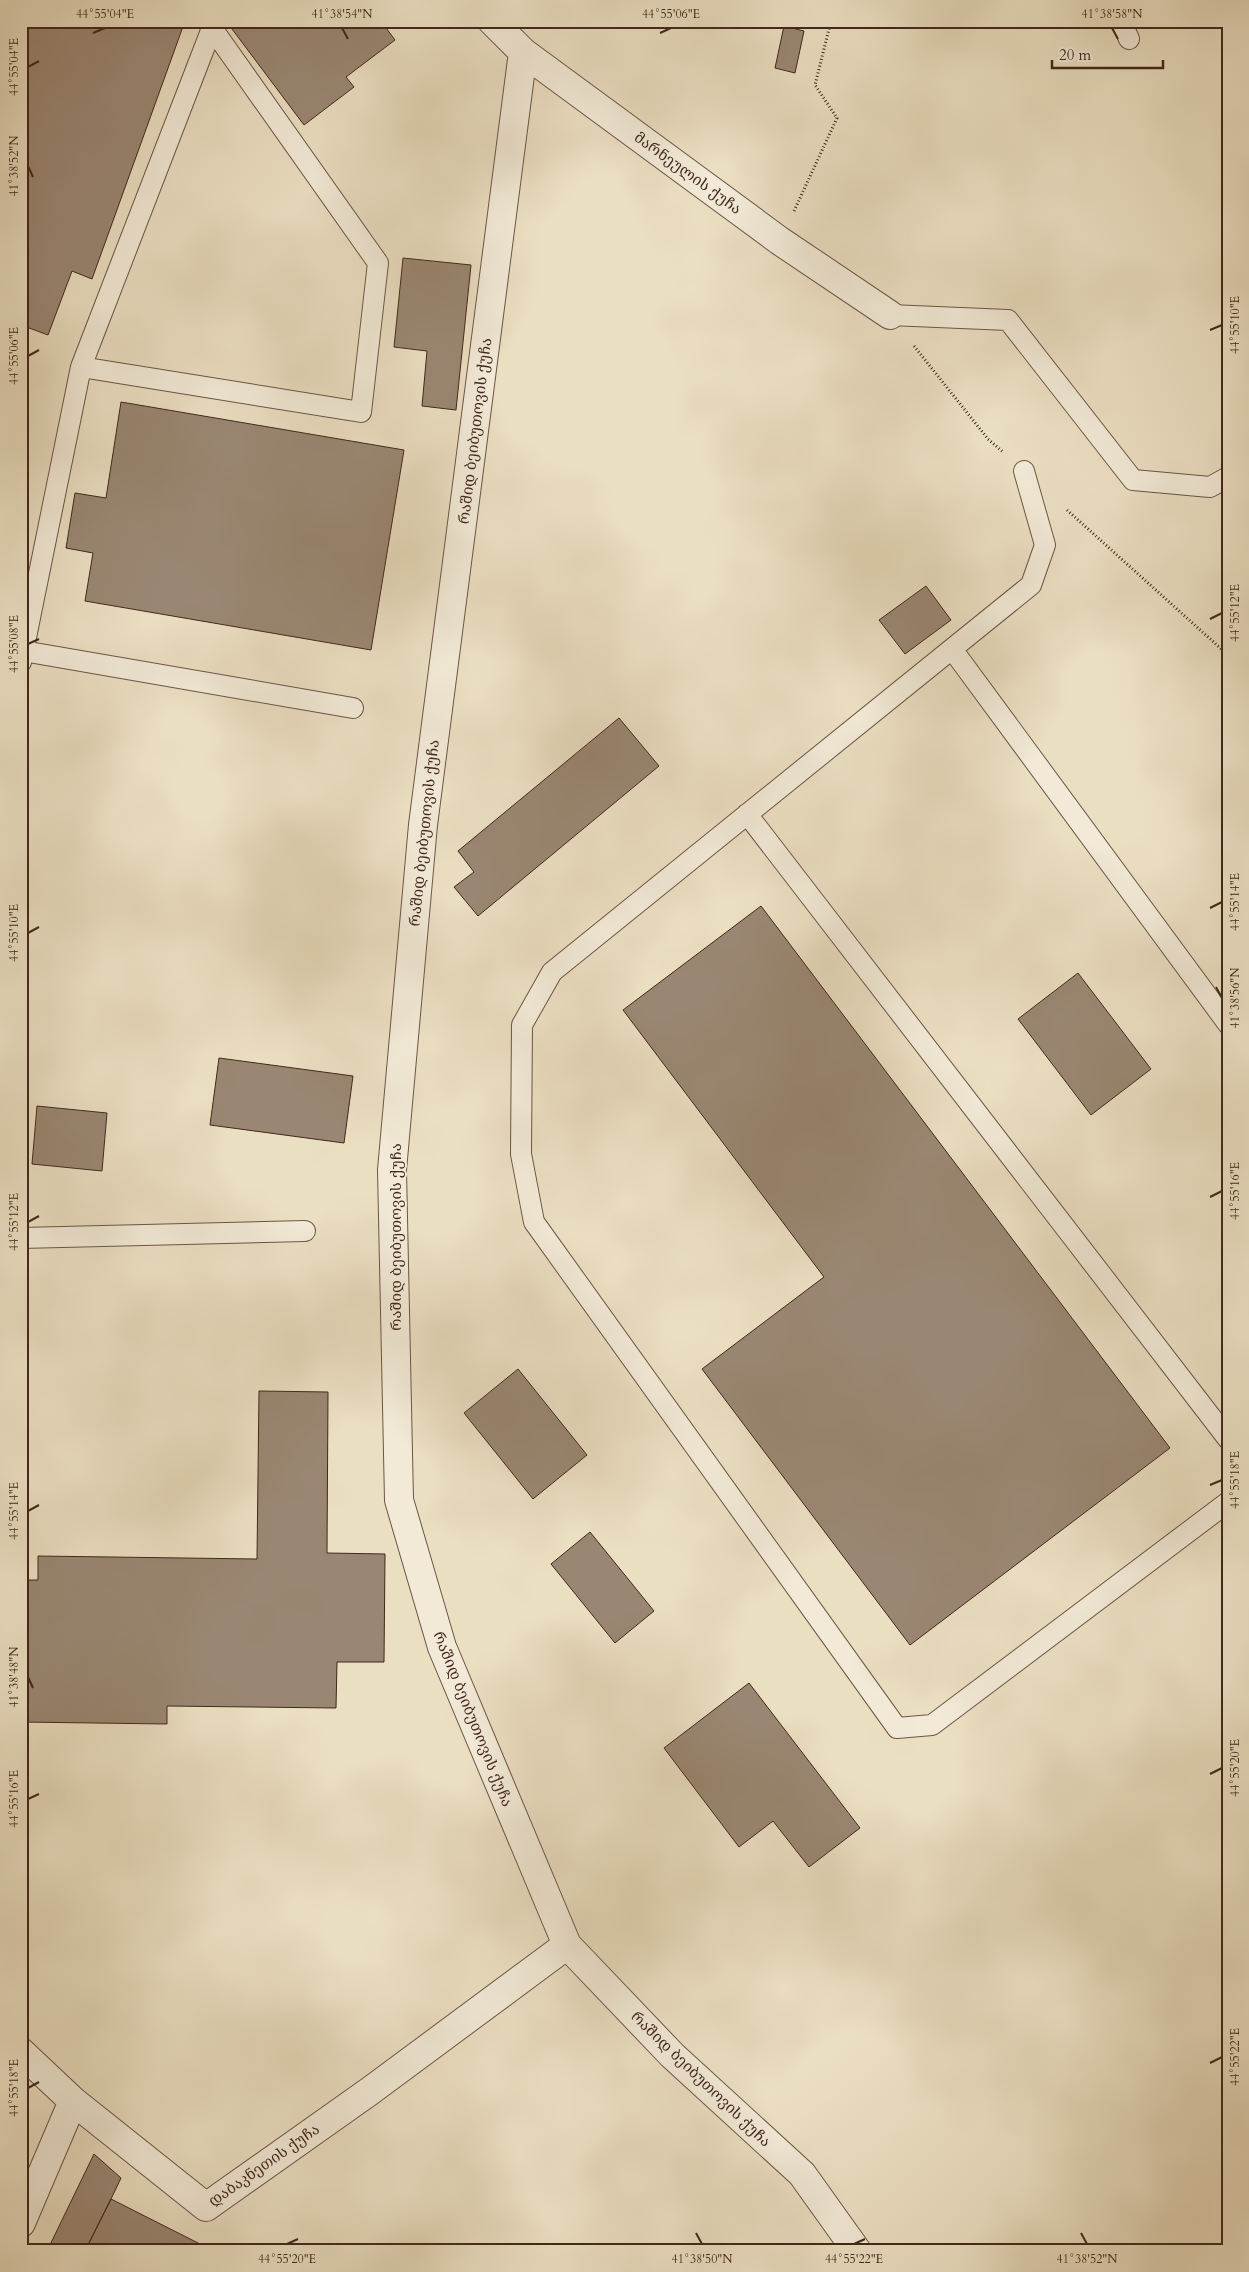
<svg xmlns="http://www.w3.org/2000/svg" width="1249" height="2272" font-family="Cardo,'Noto Serif Georgian',serif">
	<style>
		.building { fill: #9a8773; stroke: #42271d }
		.lines { fill: none; stroke-linecap: round; stroke-linejoin: round }
		.service-casing { stroke: #6c5546; stroke-width: 22 }
		.minor-casing { stroke: #6c5546; stroke-width: 30 }
		.path { stroke: #42271d; stroke-width: 3; stroke-dasharray: 1 2.5; stroke-linecap: butt }
		.service { stroke: #f2ead7; stroke-width: 20 }
		.minor { stroke: #f2ead7; stroke-width: 28 }
		.ticks { fill: none; stroke: #42271d; stroke-width: 2 }
		.labels { text-anchor: middle; stroke-width: 4; stroke-linejoin: round; paint-order: stroke }
		.street-label { font-size: 15px; fill: #42271d; stroke: #f2ead7 }
		.neatline { fill: none; stroke: #42271d; stroke-width: 2 }
		.ticks-label { font-size: 12px; text-anchor: middle; fill: #42271d }
	</style>
	<rect width="100%" height="100%" fill="#ebdfc2"/>
	<filter id="stains"><feTurbulence type="fractalNoise" baseFrequency=".004" numOctaves="4"/><feColorMatrix values="0 0 0 0 .2 0 0 0 0 .09 0 0 0 0 .02 0 0 0 .5 -.17"/></filter>
	<radialGradient id="worn" r=".72"><stop offset=".6" stop-color="#630" stop-opacity="0"/><stop offset="1" stop-color="#630" stop-opacity=".3"/></radialGradient>
	<path class="building" d="M21,21H185L92,279L72,271L48,335L21,325Z
		M226,21H381L395,40L346,77L354,87L304,125Z
		M784,26L804,31L795,73L775,68Z
		M403,258L471,265L456,410L422,406L427,351L394,347Z
		M121,402L404,450L371,650L85,601L93,553L66,548L75,493L106,498Z
		M926,586L951,620L905,654L879,620Z
		M619,718L659,766L478,916L454,887L474,872L458,851Z
		M761,906L1170,1448L910,1645L702,1369L824,1277L623,1010Z
		M1078,973L1151,1069L1091,1115L1018,1019Z
		M219,1058L353,1076L344,1143L210,1125Z
		M37,1106L107,1113L102,1171L32,1164Z
		M518,1369L587,1455L533,1499L464,1413Z
		M259,1391L328,1392L327,1553L385,1554L384,1662H337L336,1708L167,1706V1724L21,1722V1580H38V1556L257,1559Z
		M590,1532L654,1611L615,1643L551,1564Z
		M749,1683L860,1828L809,1867L773,1821L739,1847L664,1748Z
		M94,2154L121,2178L111,2199L85,2251H47Z
		M111,2199L202,2245L200,2251H85Z"/>
	<g class="lines">
		<g class="service-casing">
			<path id="service" d="M1121,21L1129,39
				M890,315L1008,320L1133,480L1210,487L1228,477
				M81,367L361,412L378,263L207,21
				M1024,471L1045,545L1031,585L552,972L522,1025L521,1154L534,1222L897,1728L932,1725L1228,1502
				M952,649L1228,1024
				M23,651L353,708
				M21,662L81,367L212,28
				M747,814L1228,1439
				M21,1238L305,1231"/>
		</g>
		<g class="minor-casing">
			<path id="minor" d="M492,21L523,52L780,241L890,315
				M523,52L423,825L392,1170L399,1500L442,1647L567,1945L672,2055L802,2174L857,2251
				M21,2052L73,2101L206,2207L370,2091L567,1945
				M21,2223L73,2101"/>
		</g>
		<path class="path" d="M794,211L837,118L815,85L831,21
			M914,346L988,439L1003,452
			M1067,510L1228,655"/>
		<use href="#service" class="service"/>
		<use href="#minor" class="minor"/>
	</g>
	<path class="ticks" d="M342,28L348,39M1112,28L1118,39M93,33L105,28M660,33L671,28M28,67L39,61M28,166L33,177M1210,330L1222,325M28,356L39,350M1210,619L1222,613M28,644L39,639M1210,908L1222,902M28,933L39,927M1216,987L1222,998M1210,1197L1222,1191M28,1222L39,1216M1210,1485L1222,1480M28,1511L39,1505M28,1677L33,1688M1210,1774L1222,1768M28,1799L39,1794M1210,2063L1222,2057M28,2088L39,2082M696,2233L702,2244M1081,2233L1087,2244M287,2244L298,2239M854,2244L865,2239"/>
	<g class="labels">
		<g class="street-label">
			<text transform="translate(688 173) rotate(36)" y="5">მარნეულის ქუჩა</text>
			<text transform="translate(475 431) rotate(-83)" y="5">რაშიდ ბეიბუთოვის ქუჩა</text>
			<text transform="translate(424 833) rotate(-84)" y="5">რაშიდ ბეიბუთოვის ქუჩა</text>
			<text transform="translate(396 1237) rotate(-90)" y="5">რაშიდ ბეიბუთოვის ქუჩა</text>
			<text transform="translate(473 1719) rotate(68)" y="5">რაშიდ ბეიბუთოვის ქუჩა</text>
			<text transform="translate(701 2079) rotate(44)" y="5">რაშიდ ბეიბუთოვის ქუჩა</text>
			<text transform="translate(264 2165) rotate(-35)" y="5">დაბაკნეთის ქუჩა</text>
		</g>
	</g>
	<rect width="1249" height="2272" fill="none" stroke="#ebdfc2" stroke-width="55"/>
	<path d="M1052 60v8h111v-8" fill="none" stroke="#42271d" stroke-width="2.5"/>
	<text x="1059" y="60" font-size="15" fill="#42271d" stroke="#f2ead7" stroke-width="4" paint-order="stroke">20 m</text>
	<rect x="28" y="28" width="1194" height="2216" class="neatline"/>
	<g class="ticks-label">
		<text x="105" y="18">44°55'04"E</text>
		<text x="342" y="18">41°38'54"N</text>
		<text x="671" y="18">44°55'06"E</text>
		<text x="1112" y="18">41°38'58"N</text>
		<text transform="translate(14 67) rotate(-90)" y="4">44°55'04"E</text>
		<text transform="translate(14 166) rotate(-90)" y="4">41°38'52"N</text>
		<text transform="translate(1235 325) rotate(-90)" y="4">44°55'10"E</text>
		<text transform="translate(14 356) rotate(-90)" y="4">44°55'06"E</text>
		<text transform="translate(1235 613) rotate(-90)" y="4">44°55'12"E</text>
		<text transform="translate(14 644) rotate(-90)" y="4">44°55'08"E</text>
		<text transform="translate(1235 902) rotate(-90)" y="4">44°55'14"E</text>
		<text transform="translate(14 933) rotate(-90)" y="4">44°55'10"E</text>
		<text transform="translate(1235 998) rotate(-90)" y="4">41°38'56"N</text>
		<text transform="translate(1235 1191) rotate(-90)" y="4">44°55'16"E</text>
		<text transform="translate(14 1222) rotate(-90)" y="4">44°55'12"E</text>
		<text transform="translate(1235 1480) rotate(-90)" y="4">44°55'18"E</text>
		<text transform="translate(14 1511) rotate(-90)" y="4">44°55'14"E</text>
		<text transform="translate(14 1677) rotate(-90)" y="4">41°38'48"N</text>
		<text transform="translate(1235 1768) rotate(-90)" y="4">44°55'20"E</text>
		<text transform="translate(14 1799) rotate(-90)" y="4">44°55'16"E</text>
		<text transform="translate(1235 2057) rotate(-90)" y="4">44°55'22"E</text>
		<text transform="translate(14 2088) rotate(-90)" y="4">44°55'18"E</text>
		<text x="287" y="2263">44°55'20"E</text>
		<text x="702" y="2263">41°38'50"N</text>
		<text x="854" y="2263">44°55'22"E</text>
		<text x="1087" y="2263">41°38'52"N</text>
	</g>
	<rect width="100%" height="100%" filter="url(#stains)"/>
	<rect width="100%" height="100%" fill="url(#worn)"/>
</svg>
